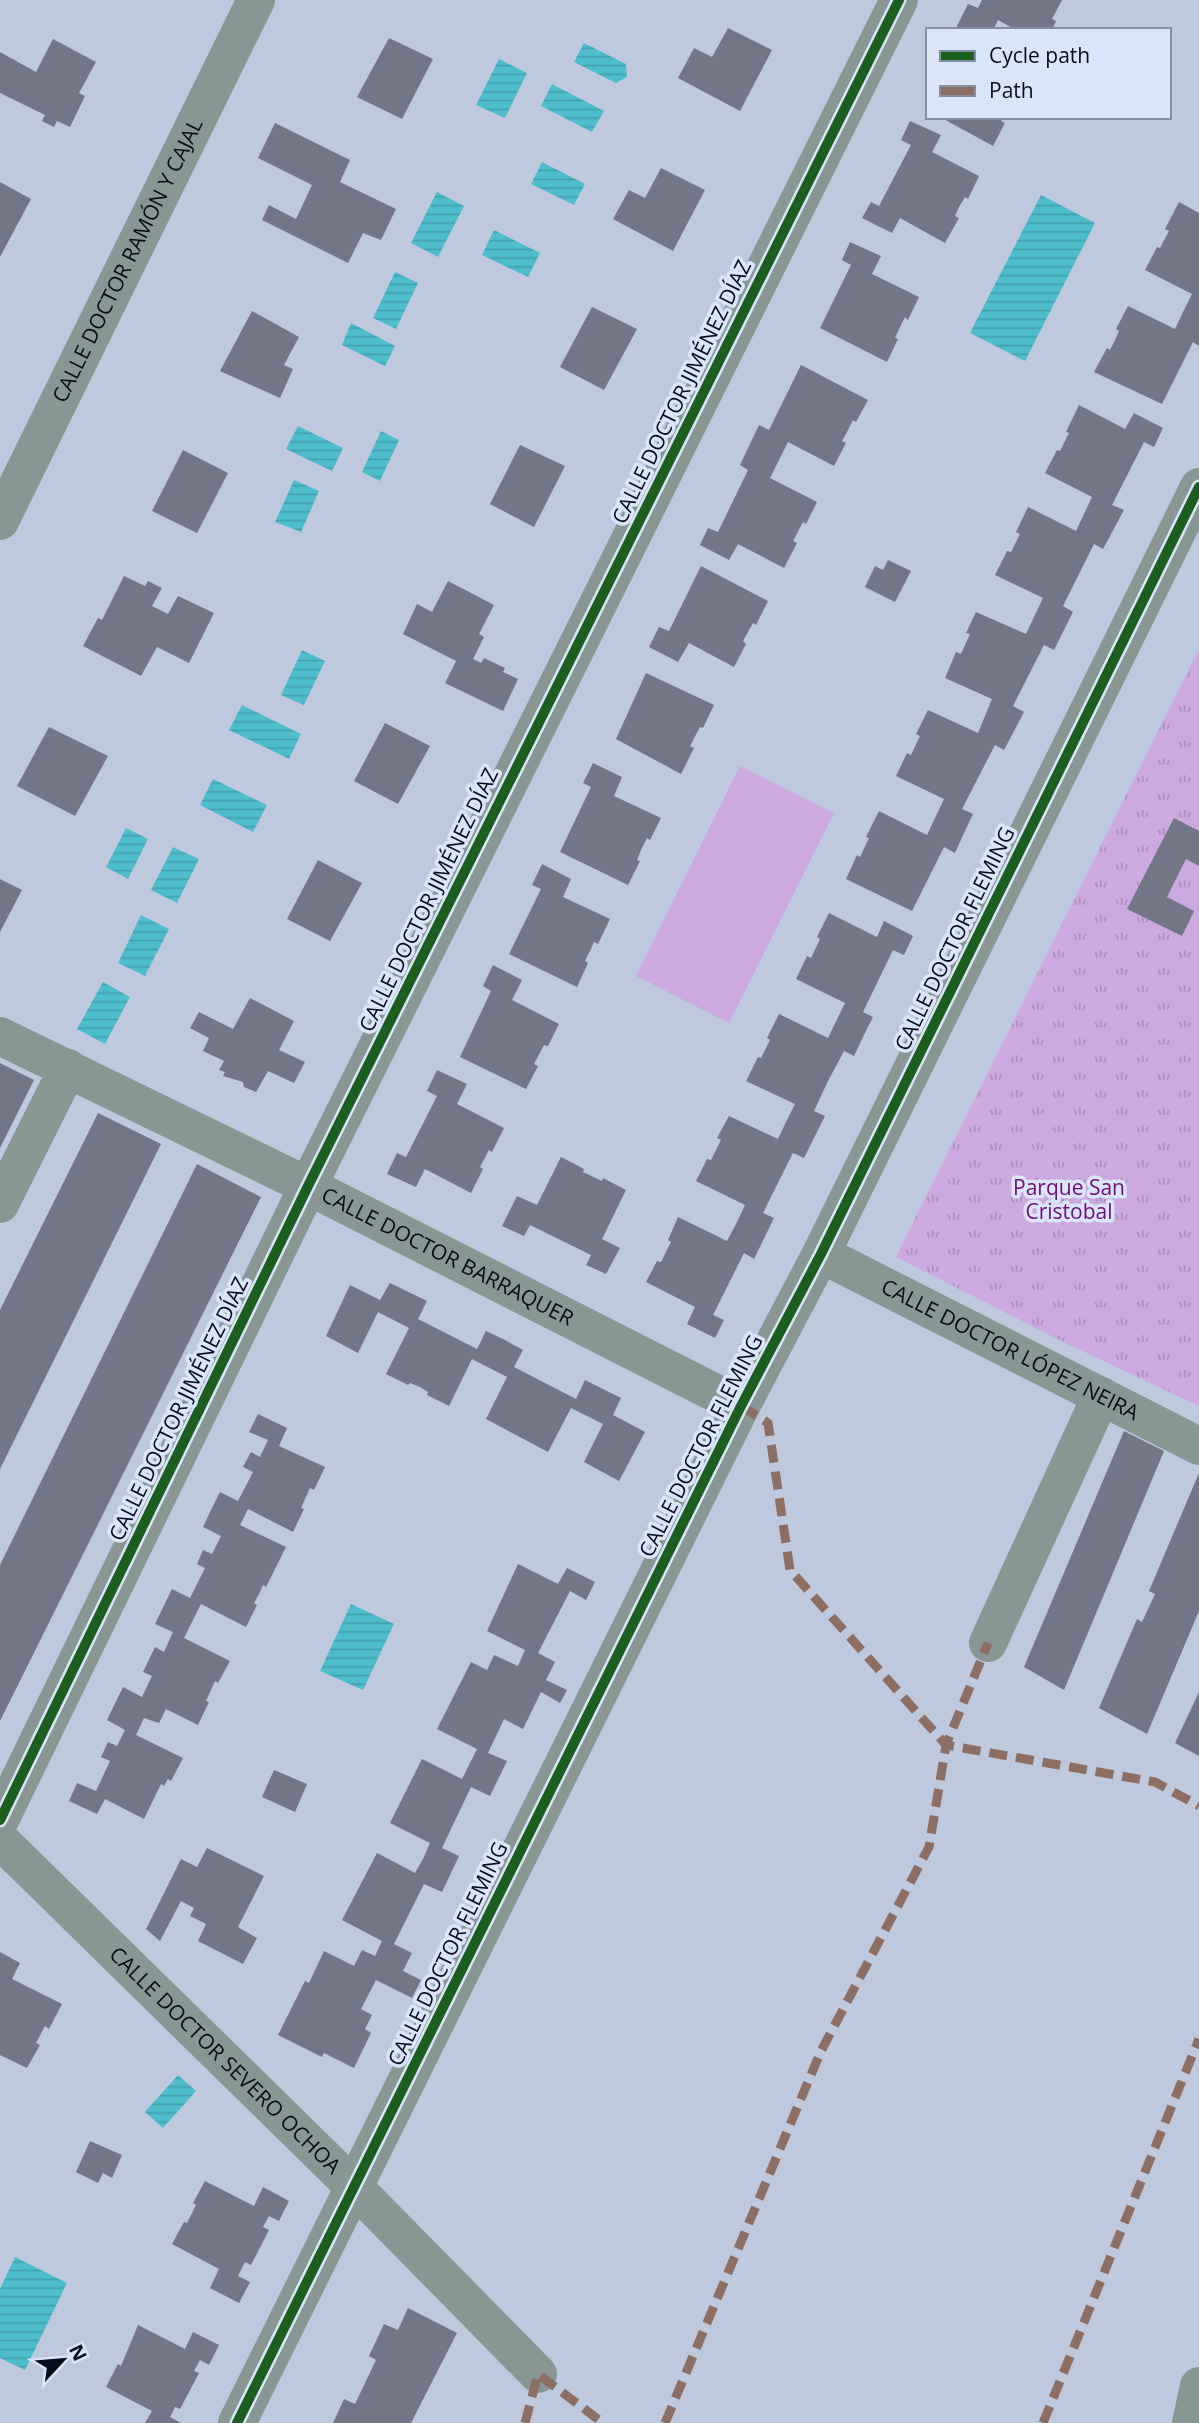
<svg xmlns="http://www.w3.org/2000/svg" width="1199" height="2423" font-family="'Open Sans',sans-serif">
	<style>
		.grass { fill: #cca9df }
		.park { fill: url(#park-tufts) }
		.water { fill: url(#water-rules) }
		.building { fill: #727686 }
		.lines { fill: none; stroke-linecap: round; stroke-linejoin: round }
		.street { stroke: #889794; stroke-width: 38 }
		.quiet { stroke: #8d6e63; stroke-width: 9; stroke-dasharray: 18 9; stroke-linecap: butt }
		.cycleway-casing { stroke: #dbe5f9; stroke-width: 15 }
		.cycleway { stroke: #1b5e20; stroke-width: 10 }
		.labels { text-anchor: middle; stroke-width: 7; stroke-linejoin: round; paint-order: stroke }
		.street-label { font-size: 21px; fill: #070d1a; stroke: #dbe5f9 }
		.park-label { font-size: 21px; fill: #700c7a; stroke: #dbe5f9 }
	</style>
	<defs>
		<pattern id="park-tufts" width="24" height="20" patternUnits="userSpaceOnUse" patternTransform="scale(1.75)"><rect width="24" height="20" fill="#cca9df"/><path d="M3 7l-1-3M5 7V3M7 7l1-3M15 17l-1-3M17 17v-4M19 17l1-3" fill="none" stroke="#ae90bf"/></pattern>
		<pattern id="water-rules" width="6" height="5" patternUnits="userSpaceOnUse" patternTransform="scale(1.75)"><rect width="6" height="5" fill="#4ebdcc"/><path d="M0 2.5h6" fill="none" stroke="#43a1af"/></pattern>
	</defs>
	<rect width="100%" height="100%" fill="#bec9de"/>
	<path class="grass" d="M740,766L834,813L729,1023L636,976Z"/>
	<path class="park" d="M1199,649V1406L1059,1340L896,1257Z"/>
	<path class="water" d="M584,43L626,64L627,77L616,83L574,62Z
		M499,59L527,73L505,118L476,105Z
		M552,84L604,111L592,132L541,106Z
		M542,162L585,184L574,205L531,184Z
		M437,192L464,206L438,257L411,243Z
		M1041,195L1095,223L1025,361L970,333Z
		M494,230L540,253L528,277L482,255Z
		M395,272L418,283L396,329L373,318Z
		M351,323L395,346L385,366L342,345Z
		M298,426L343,448L332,471L286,449Z
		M381,431L399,440L380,481L362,472Z
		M294,480L319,491L301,532L275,522Z
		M302,650L325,661L304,705L281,695Z
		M242,705L301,734L289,759L229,730Z
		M213,779L267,805L253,832L200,805Z
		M126,828L148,839L128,879L106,867Z
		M173,847L199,859L177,903L151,890Z
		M141,915L169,929L145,976L118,963Z
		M103,982L130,997L105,1044L77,1029Z
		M351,1604L394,1624L363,1690L320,1671Z
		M178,2075L196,2091L163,2128L145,2112Z
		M15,2257L67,2283L25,2370L0,2358V2289Z"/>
	<path class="building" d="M982,0H1062L1052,19L1056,21L1052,30H1016L998,20L993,30H955L968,4L978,8Z
		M728,28L772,50L740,111L678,78L694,48L712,57Z
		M389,38L433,59L402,119L357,97Z
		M53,39L96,62L79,93L85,96L70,127L57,121L54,127L42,121L45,115L0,93V52L36,72Z
		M940,117H1003L1001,121L1005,123L993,146Z
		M910,121L941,135L932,152L979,176L968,199L965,197L959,207L955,216L959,218L945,243L900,218L892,233L862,218L871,202L879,206L911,145L901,140Z
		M275,123L350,160L340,182L396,209L381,240L363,233L348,263L262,220L269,205L296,219L312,185L258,158Z
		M661,168L705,190L673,251L613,219L629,190L645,198Z
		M0,182L31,199L0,257Z
		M1179,202L1199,213V346L1193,342L1162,404L1094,372L1107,348L1110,350L1115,340L1119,331L1116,329L1128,306L1175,329L1183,312L1192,294L1145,270L1157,247L1160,248L1169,231L1165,229Z
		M850,242L881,256L872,274L919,297L908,320L905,317L900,327L895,338L898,339L887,362L820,328L851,265L842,260Z
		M592,307L637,329L604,390L560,367Z
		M252,311L299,337L284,365L293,369L280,398L220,371Z
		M801,365L868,400L856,422L853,420L847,432L842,441L846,443L834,466L788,442L770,478L817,502L806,524L803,522L793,541L797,543L784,568L738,544L729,560L700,545L708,528L718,532L748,470L740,465L759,425L769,430Z
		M1079,405L1125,429L1134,413L1163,428L1154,447L1144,442L1112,505L1124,510L1103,549L1094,544L1063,606L1073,612L1054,650L1044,645L1013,706L1024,712L1004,750L995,745L962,809L973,814L964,833L955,853L944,847L912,911L846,879L857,855L860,857L869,838L866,837L879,811L927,835L944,799L896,776L907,753L911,755L920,736L916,734L928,710L978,733L992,699L945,678L956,652L961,654L970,634L966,633L976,612L1026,634L1043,598L995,575L1007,551L1011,552L1020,534L1016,532L1028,507L1076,531L1092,497L1045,473L1057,450L1060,451L1069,433L1066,432Z
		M520,445L565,466L534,527L490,504Z
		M183,450L228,473L197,533L152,511Z
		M888,560L911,571L895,602L865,587L875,566L883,570Z
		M701,566L768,601L756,625L753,623L743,641L746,644L734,667L689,643L678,662L649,647L659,627L669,631Z
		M124,576L145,586L148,581L162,588L152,606L168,614L178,596L214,613L189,663L157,647L141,676L83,646L98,618L102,620Z
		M448,581L494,605L479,634L484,637L473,659L481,663L484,658L505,668L503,672L518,679L503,711L445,683L456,661L403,634L417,604L432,612Z
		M646,673L714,705L703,728L700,727L690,746L694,748L681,774L616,739Z
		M385,723L430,746L398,804L354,781Z
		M49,727L108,756L75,816L17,786Z
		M593,763L622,777L614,796L661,818L650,840L647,838L641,850L637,860L640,861L628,885L560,852L591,787L583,783Z
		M1174,818L1199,831V866L1186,859L1167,897L1194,911L1182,936L1127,909Z
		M318,860L362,883L330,941L287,919Z
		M542,864L571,879L563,897L610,919L598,944L594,942L590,951L585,961L588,963L577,987L509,954L541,889L532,885Z
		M0,879L22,890L0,932Z
		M829,913L877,937L884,921L913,936L904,955L893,950L863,1012L873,1017L864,1035L854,1056L844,1051L828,1081L814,1111L825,1116L804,1158L793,1153L763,1213L774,1218L754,1259L744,1253L713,1315L724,1320L715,1338L687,1324L695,1307L646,1282L657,1261L661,1262L671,1242L668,1240L678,1217L727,1241L736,1224L745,1205L696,1181L707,1159L711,1160L721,1140L717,1138L729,1116L778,1139L786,1122L795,1104L746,1081L758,1057L761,1058L770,1040L767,1038L779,1014L828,1038L845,1003L796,979L807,956L811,958L820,939L817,937Z
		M493,965L522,980L512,1000L559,1024L548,1046L544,1045L534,1064L538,1066L526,1089L460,1057L491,991L483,986Z
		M250,998L294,1021L279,1050L305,1062L294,1083L268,1071L256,1092L244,1087L243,1082L223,1076L225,1072L219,1070L224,1061L203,1051L209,1038L190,1028L199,1012L233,1029Z
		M0,1063L34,1080L0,1148Z
		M437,1070L467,1084L457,1104L504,1128L492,1152L489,1150L480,1167L483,1169L471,1193L425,1169L416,1187L387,1174L397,1153L406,1157L437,1096L427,1091Z
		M98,1113L161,1144L0,1469V1310Z
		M561,1157L584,1169L583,1172L602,1181L603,1178L626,1190L602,1239L620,1248L606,1274L586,1265L591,1255L530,1225L524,1236L502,1226L517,1196L537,1205Z
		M197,1164L261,1197L0,1721V1565Z
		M390,1283L427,1301L418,1319L477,1349L486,1331L505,1340L523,1350L514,1367L576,1399L585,1380L621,1398L613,1415L645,1432L619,1481L584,1462L603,1424L571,1408L548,1452L486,1419L507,1377L472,1359L449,1406L427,1395L428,1392L420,1387L410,1383L408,1385L386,1374L409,1328L378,1312L358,1353L326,1336L350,1285L380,1300Z
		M258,1414L287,1428L279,1446L325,1467L314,1490L310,1488L301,1508L304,1509L293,1532L248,1509L240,1525L286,1547L266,1587L263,1585L259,1594L254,1603L257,1605L246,1627L201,1604L184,1638L230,1661L218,1683L215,1681L206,1701L209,1702L198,1725L166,1709L159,1723L144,1718L136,1735L183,1758L171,1781L168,1779L164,1786L161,1784L144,1819L105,1799L97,1814L69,1801L77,1783L96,1791L110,1761L101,1757L108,1742L117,1746L125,1730L107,1720L123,1687L142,1697L152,1676L143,1672L155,1647L164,1652L173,1632L155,1624L172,1589L190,1598L205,1568L197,1564L203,1550L212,1554L221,1536L203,1527L211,1510L220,1492L238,1501L253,1472L243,1467L251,1452L260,1457L268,1440L249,1432Z
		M1124,1431L1164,1451L1064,1690L1024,1667Z
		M1199,1473V1611L1147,1734L1099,1708L1137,1619L1142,1622L1155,1594L1149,1591Z
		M518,1564L558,1584L567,1568L595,1582L586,1600L570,1591L538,1653L555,1662L546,1680L567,1690L560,1703L541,1692L523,1729L504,1719L488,1753L507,1761L490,1796L471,1787L442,1848L459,1856L442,1892L424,1884L394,1944L412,1953L403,1971L421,1980L412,1998L376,1980L361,2009L372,2015L365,2029L371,2033L354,2068L324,2053L322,2057L278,2035L305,1981L309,1983L324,1951L354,1966L362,1950L375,1956L382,1941L342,1920L377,1853L415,1873L423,1859L430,1843L390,1823L422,1759L462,1779L477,1749L437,1729L471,1662L487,1670L494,1655L518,1666L525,1650L487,1631Z
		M1199,1692V1756L1175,1743Z
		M274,1770L307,1784L295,1812L262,1797Z
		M207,1848L264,1876L238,1927L257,1938L243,1964L198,1941L206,1924L190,1916L194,1908L181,1901L160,1941L146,1929L181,1859L197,1867Z
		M0,1952L20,1963L12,1979L62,2004L49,2029L45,2026L36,2043L40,2045L27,2068L0,2055Z
		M90,2141L122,2155L112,2178L103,2173L98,2183L76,2172Z
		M205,2181L254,2206L263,2187L289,2201L279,2221L269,2216L263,2227L269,2230L251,2265L245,2262L238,2276L250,2282L239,2303L210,2288L219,2269L172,2244L184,2222L187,2223L196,2205L193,2203Z
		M408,2308L457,2333L411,2423H333L344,2399L355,2404L376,2360L369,2356L384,2324L398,2330Z
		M138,2325L185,2349L193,2332L219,2345L209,2365L200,2360L194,2371L199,2373L180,2409L175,2407L170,2417L181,2423H145L152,2411L106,2387L118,2364L121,2366Z"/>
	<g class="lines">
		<g class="street">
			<path id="s1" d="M0,521L256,0"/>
			<path id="s2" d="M0,1036L308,1186L741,1406"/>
			<path d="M0,1204L68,1068"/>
			<path id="s3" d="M821,1254L1199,1446"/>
			<path d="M988,1643L1101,1396"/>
			<path d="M0,1820L308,1186L899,0"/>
			<path id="s4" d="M0,1840L354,2187L538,2374"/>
			<path d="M237,2423L741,1406L821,1254L1199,487"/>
			<path d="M1191,2423L1199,2386"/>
		</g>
		<path class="quiet" d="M741,1406L768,1423L790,1570L946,1745L1155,1782L1199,1806
			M525,2423L538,2374L603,2423
			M665,2423L821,2051L929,1847L946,1745L988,1643
			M1043,2423L1199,2039"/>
		<g class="cycleway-casing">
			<path id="cycleway" d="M0,1820L308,1186L899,0
				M237,2423L741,1406L821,1254L1199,487"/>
		</g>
		<use href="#cycleway" class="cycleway"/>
	</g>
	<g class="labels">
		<g class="street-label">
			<text dy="7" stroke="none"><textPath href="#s1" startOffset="290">CALLE DOCTOR RAMÓN Y CAJAL</textPath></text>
			<text transform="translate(682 392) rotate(-64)" y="7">CALLE DOCTOR JIMÉNEZ DÍAZ</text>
			<text transform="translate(429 900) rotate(-64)" y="7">CALLE DOCTOR JIMÉNEZ DÍAZ</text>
			<text transform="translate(955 939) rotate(-64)" y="7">CALLE DOCTOR FLEMING</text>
			<text dy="7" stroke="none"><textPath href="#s2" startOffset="499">CALLE DOCTOR BARRAQUER</textPath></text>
			<text dy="7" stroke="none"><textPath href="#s3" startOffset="212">CALLE DOCTOR LÓPEZ NEIRA</textPath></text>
			<text transform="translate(179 1409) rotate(-64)" y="7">CALLE DOCTOR JIMÉNEZ DÍAZ</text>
			<text transform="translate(701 1446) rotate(-63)" y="7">CALLE DOCTOR FLEMING</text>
			<text transform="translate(448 1954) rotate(-64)" y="7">CALLE DOCTOR FLEMING</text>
			<text dy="7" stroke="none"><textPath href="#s4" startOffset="315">CALLE DOCTOR SEVERO OCHOA</textPath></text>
		</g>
		<g class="park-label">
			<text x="1069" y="1195">Parque San<tspan x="1069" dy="24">Cristobal</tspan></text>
		</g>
	</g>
	<rect x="926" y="28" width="245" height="91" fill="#dbe5f9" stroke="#868fa0" stroke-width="2"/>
	<rect x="940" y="51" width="35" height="10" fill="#1b5e20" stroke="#868fa0" stroke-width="2"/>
	<text x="989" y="63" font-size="21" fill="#070d1a">Cycle path</text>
	<rect x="940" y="86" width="35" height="10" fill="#8d6e63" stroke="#868fa0" stroke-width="2"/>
	<text x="989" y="98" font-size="21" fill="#070d1a">Path</text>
	<g transform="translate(63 2360) rotate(64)" stroke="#dbe5f9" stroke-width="5" paint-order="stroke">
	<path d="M0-5L12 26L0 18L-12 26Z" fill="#070d1a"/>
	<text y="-10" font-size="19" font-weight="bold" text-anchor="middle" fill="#070d1a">N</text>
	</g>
</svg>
